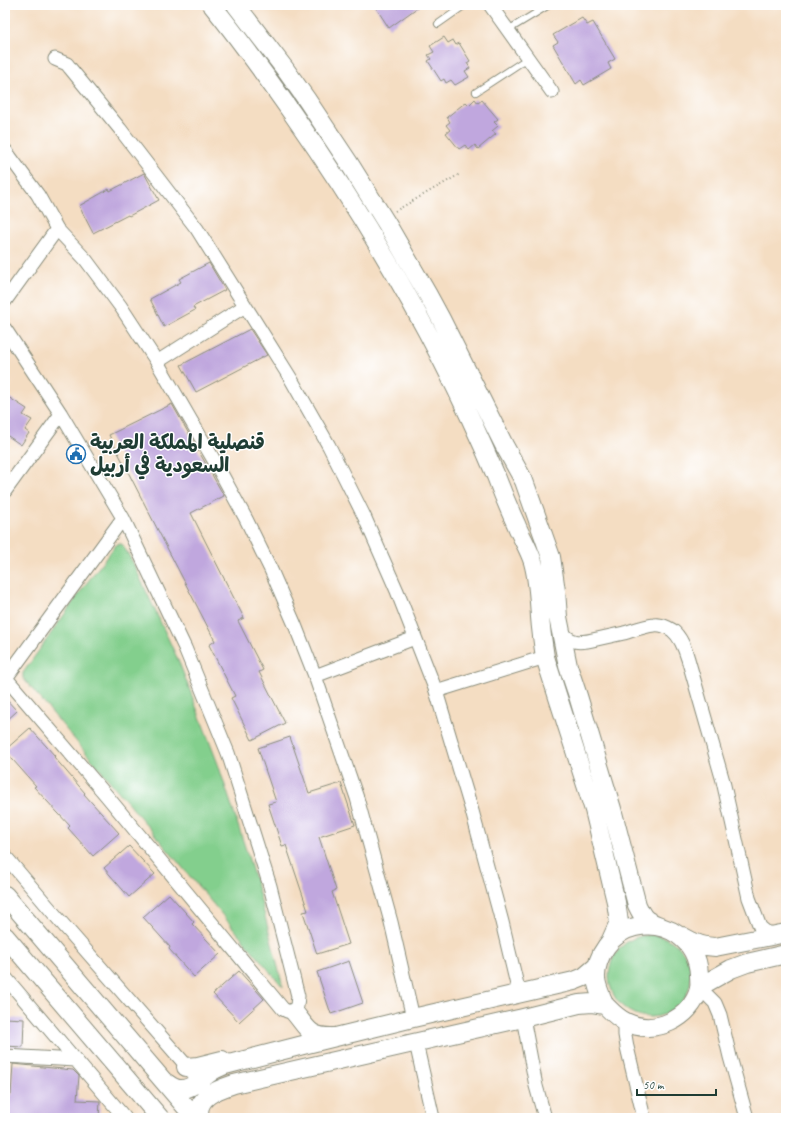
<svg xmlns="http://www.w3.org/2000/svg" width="791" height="1123" font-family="Caveat,'Playpen Sans Arabic',sans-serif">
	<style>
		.green { fill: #83cf8d; stroke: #518660 }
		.building { fill: #c0a7de }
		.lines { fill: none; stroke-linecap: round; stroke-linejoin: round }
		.lane-casing { stroke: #8a8d7b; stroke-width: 8 }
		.street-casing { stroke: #8a8d7b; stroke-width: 15 }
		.secondary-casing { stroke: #8a8d7b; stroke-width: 20 }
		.path { stroke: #8a8d7b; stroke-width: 2; stroke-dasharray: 1 3; stroke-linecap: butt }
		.lane { stroke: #fff; stroke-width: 6 }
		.street { stroke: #fff; stroke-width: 13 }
		.secondary { stroke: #fff; stroke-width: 18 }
		.labels { text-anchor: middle; stroke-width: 3; stroke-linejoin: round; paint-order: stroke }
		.poi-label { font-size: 20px; font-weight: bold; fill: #1f3d34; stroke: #fff; text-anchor: start }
	</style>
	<rect width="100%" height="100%" fill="#fff"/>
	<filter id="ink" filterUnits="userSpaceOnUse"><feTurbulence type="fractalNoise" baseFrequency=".025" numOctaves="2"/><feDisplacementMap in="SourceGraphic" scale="8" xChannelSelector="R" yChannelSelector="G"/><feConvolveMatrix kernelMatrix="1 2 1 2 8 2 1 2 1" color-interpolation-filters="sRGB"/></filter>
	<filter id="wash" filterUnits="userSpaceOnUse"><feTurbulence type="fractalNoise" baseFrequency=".012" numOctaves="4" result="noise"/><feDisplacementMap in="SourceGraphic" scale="16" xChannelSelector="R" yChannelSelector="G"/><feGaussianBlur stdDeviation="0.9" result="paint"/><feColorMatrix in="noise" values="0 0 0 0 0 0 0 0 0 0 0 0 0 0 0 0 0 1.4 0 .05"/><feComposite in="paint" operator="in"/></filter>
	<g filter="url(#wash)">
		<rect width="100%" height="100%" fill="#f4ddc2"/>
		<path class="green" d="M119,543L123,545L133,563L179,662L218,764L247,853L260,897L283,987L23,678V673L86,584L115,546Z
			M609 976a41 41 0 1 1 82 0a41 41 0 1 1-82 0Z"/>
		<g id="blocks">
			<path class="building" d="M374,5H421L389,28Z
				M582,18L587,25L593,22L615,59L608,63L611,69L584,85L581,80L576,84L553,45L558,42L553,35Z
				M444,37L448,43L453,40L456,45L459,43L470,61L467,63L470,68L465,71L469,77L455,85L451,80L446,83L444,79L441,81L428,61L431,59L428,55L434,52L430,46Z
				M475,99L478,103L482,100L498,119L494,122L498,126L492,131L496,134L478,149L475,145L469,150L465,145L459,149L446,133L450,130L446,125L450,122L447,117L466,102L469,105Z
				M144,173L159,200L129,216L128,215L93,233L79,206L109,189L110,191Z
				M209,263L225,290L193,307L195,310L164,327L150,299L181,282L179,279Z
				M250,329L267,355L196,392L181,365Z
				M5,395L27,409L23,415L32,420L25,430L29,433L21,445L5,434Z
				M172,404L224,496L191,513L244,618L238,621L263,670L259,672L285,723L252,740L231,698L235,696L209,645L215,641L109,435Z
				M5,698L17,711L5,722Z
				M30,728L55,756L54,757L85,793L84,794L119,833L93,856L68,828L70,826L34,787L36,786L5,751V750Z
				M290,737L309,793L341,783L355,825L319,837L336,890L332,892L349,944L317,954L303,912L308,911L286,845L282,846L268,804L276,802L258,748Z
				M129,846L155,874L129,897L104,868Z
				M169,894L194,922L192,924L220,954L194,977L169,949L170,947L143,917Z
				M349,961L363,1003L331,1014L317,972Z
				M239,971L264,999L239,1022L213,994Z
				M6,1018L24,1019L23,1047L5,1046Z
				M13,1064L73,1070L79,1076L77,1100L100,1101L99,1118H7L8,1095H11Z"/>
		</g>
	</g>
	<g filter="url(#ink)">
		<use href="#blocks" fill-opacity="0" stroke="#8a8d7b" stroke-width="1"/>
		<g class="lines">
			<g class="lane-casing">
				<path id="lane" d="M438,24L465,5
					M508,30L549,5
					M476,92L528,58"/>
			</g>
			<g class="street-casing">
				<path id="street" d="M490,5L552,92
					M55,59L67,64L70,68L120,129L197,229L291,379L329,446L364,516L397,591L436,691L472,811L502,922L519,993
					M5,150L38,195L57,229L86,260L121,307L157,362L215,462L246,519L271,570L295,625L315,676L357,798L391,922L413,1018
					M5,301L57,229
					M5,329L61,414L123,518L185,648L228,753L270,886L298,996L297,1006L294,1012L287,1011L283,1009L106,795L5,677
					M157,362L245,306
					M5,491L61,414
					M560,628C569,645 581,643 597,639C606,637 615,635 624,633C634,630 644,626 654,625C660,624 667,627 672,630C681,637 685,649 688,659L723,781L749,898L760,927L766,932L777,935
					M315,676L415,638
					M6,678L123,518
					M436,691L545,657
					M5,856L61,922L192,1072
					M5,977L125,1118
					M699,987L715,1003L720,1015L730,1057L747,1118
					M523,1018L536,1086L545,1118
					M625,1022V1035L627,1047L644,1118
					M416,1043L433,1118
					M5,1056L76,1060"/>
			</g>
			<g class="secondary-casing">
				<path id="secondary" d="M212,5C240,40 266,76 292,113C372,227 442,348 496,476C502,492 509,509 516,524C521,537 529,549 533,562C538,580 539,598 540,617C541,631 543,644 545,657L594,810L616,902L619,922L610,942
					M236,5L285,69L307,100L349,163L387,224L428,295L441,319L504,445L524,481L551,557L556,591L558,617L568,666L578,696L612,809L637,905C644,920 645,920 660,926
					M5,895L195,1118
					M5,936L160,1118
					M682,936C692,942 703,947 715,947L786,933
					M699,987L731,969L747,963L786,954
					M294,1012C307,1027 308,1037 331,1037
					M186,1067L198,1066L222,1060
					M165,1082C170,1085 175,1090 182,1089C193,1089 204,1076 214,1070C217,1068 221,1067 225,1065L303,1045L413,1018L574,981L584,977L597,966
					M200,1118C194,1097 219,1089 234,1084L523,1018L579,1004L592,1003L605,1005C611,1011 617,1018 626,1022C654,1036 691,1019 699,989C700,984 699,978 699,974C697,940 667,920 635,927C612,932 595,956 596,979C597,988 601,996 605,1005"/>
			</g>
			<path class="path" d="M395,211L460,174"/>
			<use href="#lane" class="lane"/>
			<use href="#street" class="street"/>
			<use href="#secondary" class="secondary"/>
		</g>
	</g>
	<defs>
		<g id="civic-ring" transform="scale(1)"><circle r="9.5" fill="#fff" stroke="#1f6fb2" stroke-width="1.5"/><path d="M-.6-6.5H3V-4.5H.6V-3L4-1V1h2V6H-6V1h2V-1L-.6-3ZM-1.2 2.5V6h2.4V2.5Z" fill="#1f6fb2"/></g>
	</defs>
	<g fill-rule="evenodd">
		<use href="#civic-ring" x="76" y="454"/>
	</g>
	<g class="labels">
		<g class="poi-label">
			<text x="90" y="449">قنصلية المملكة العربية<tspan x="90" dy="23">السعودية في أربيل</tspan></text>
		</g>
	</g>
	<rect width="791" height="1123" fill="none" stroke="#fff" stroke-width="20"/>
	<path d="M637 1089v6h79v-6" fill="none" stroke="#1f3d34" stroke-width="2"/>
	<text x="643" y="1089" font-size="12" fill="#1f3d34" stroke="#ffffff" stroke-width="3" paint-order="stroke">50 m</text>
</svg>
